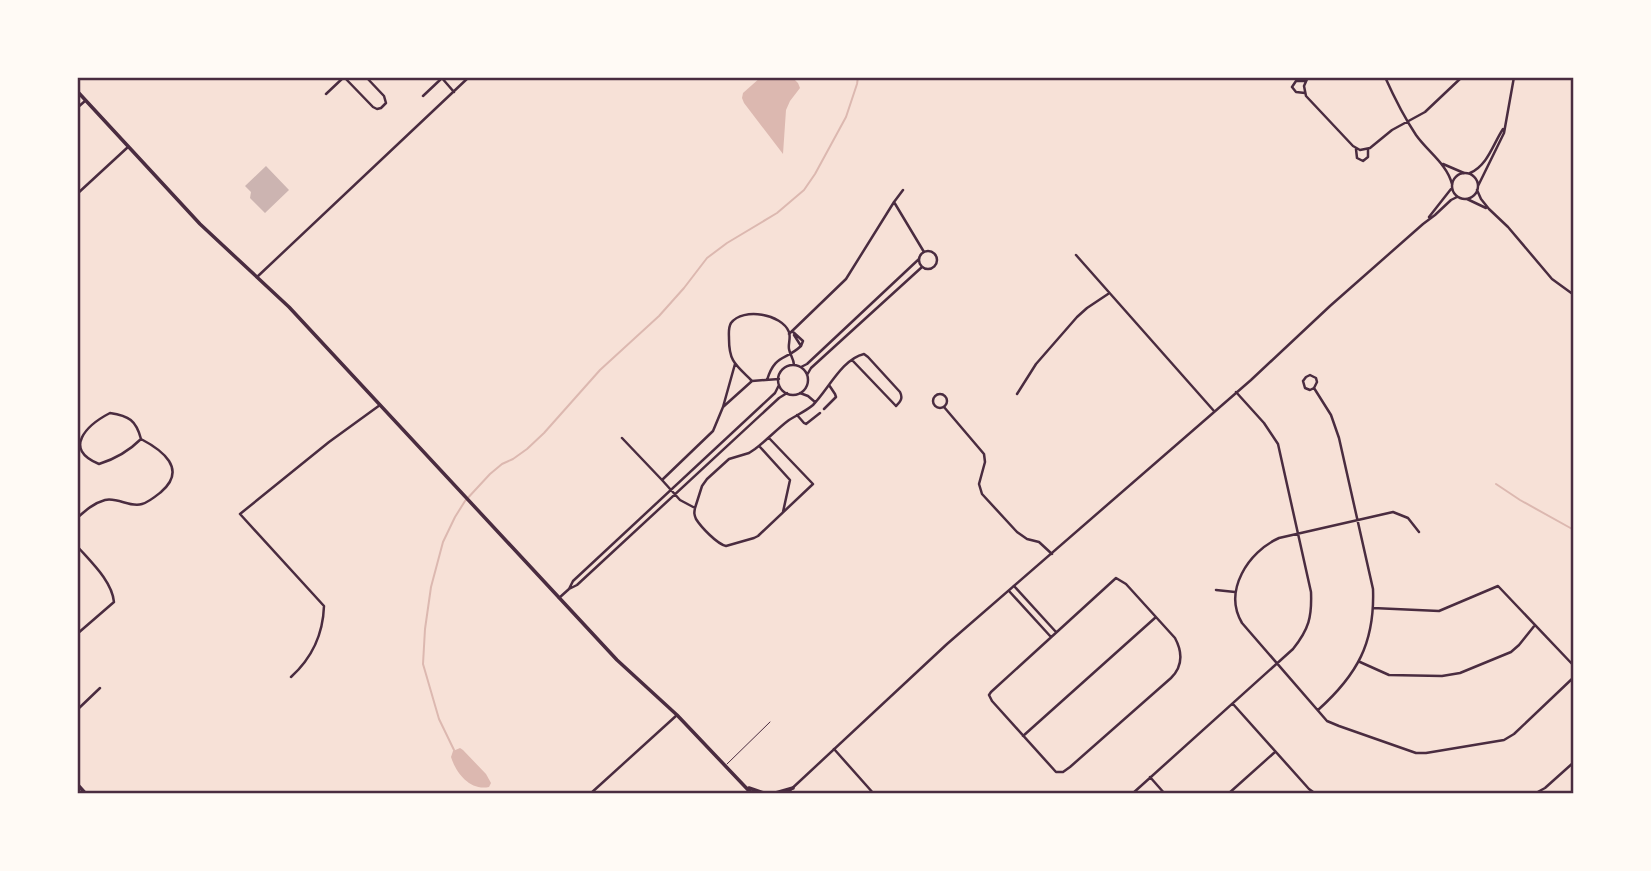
<svg xmlns="http://www.w3.org/2000/svg" width="1651" height="871" font-family="Montserrat,sans-serif">
	<style>
		.water { fill: #dcb8b0 }
		.lines { fill: none; stroke-linecap: round; stroke-linejoin: round }
		.stream { stroke: #dcb8b0; stroke-width: 2 }
		.building { fill: #ccb4b1 }
		.service { stroke: #4a2c40; stroke-width: 1 }
		.minor { stroke: #4a2c40; stroke-width: 2.5 }
		.tertiary { stroke: #4a2c40; stroke-width: 2.5 }
		.secondary { stroke: #4a2c40; stroke-width: 3.5 }
		.primary { stroke: #4a2c40; stroke-width: 3.5 }
		.neatline { fill: none; stroke: #4a2c40; stroke-width: 2.5 }
	</style>
	<rect width="100%" height="100%" fill="#f7e1d7"/>
	<path class="water" d="M761,77H792L798,83L800,88L790,101L786,110L783,154L744,103L742,98L743,93Z
		M460,748L463,750L486,774L491,783L489,787C470,791 456,773 451,757L453,751Z"/>
	<g class="lines">
		<path class="stream" d="M1496,484L1520,500L1574,530
			M454,750L439,719L423,664L425,629L431,587L443,542L455,517L465,501L490,474L502,464L513,459L527,449L544,433L600,370L659,316L684,288L707,258L727,243L777,213L804,190L815,174L846,117L857,84L858,77"/>
	</g>
	<path class="building" d="M266,166L289,190L265,213L250,198L251,192L245,186Z"/>
	<g class="lines">
		<path class="service" d="M727,764L770,722"/>
		<path class="minor" d="M344,77L373,107L377,109L381,108L386,103L384,96L366,77
			M441,77L454,92
			M1308,77L1304,86L1306,96L1353,146L1360,150L1370,148L1392,130L1425,112L1462,77
			M1385,77C1394,97 1404,117 1416,135C1428,152 1447,164 1452,184
			M1305,81H1296L1292,87L1296,92L1305,93
			M326,94L344,77
			M423,96L441,79
			M77,108L85,101
			M1356,149L1357,158L1363,161L1368,157V149
			M1443,164L1464,173
			M77,194L128,147
			M894,202L903,190
			M919 260a9 9 0 1 1 18 0a9 9 0 1 1-18 0Z
			M1076,255L1214,411
			M257,277L469,77
			M792,331L803,341L801,346
			M789,334L846,279L894,202L924,252
			M794,335L801,346
			M735,364L723,407L752,381
			M778 380a15 15 0 1 1 30 0a15 15 0 1 1-30 0Z
			M801,367L807,364L919,259
			M807,375L811,368L922,267
			M779,379L752,381C736,365 729,362 729,339C729,333 728,328 731,323C743,307 782,314 789,332C791,338 788,344 789,349C790,355 794,359 794,365
			M767,380C775,354 785,361 801,346
			M1314,388L1310,390L1305,388L1303,381L1306,377L1310,375L1316,378L1317,382L1314,388L1331,415L1339,438L1373,589C1375,643 1357,675 1318,710
			M800,393L808,396L815,402
			M1017,394L1036,364L1077,317L1087,308L1108,294
			M933 401a7 7 0 1 1 14 0a7 7 0 1 1-14 0Z
			M723,407L713,431L662,480L680,500L695,508L702,486L707,479L729,459L749,453L755,449C767,440 777,429 789,420C797,415 806,411 813,405C828,390 842,359 864,354L868,357L900,392C903,398 901,401 896,406L852,360
			M944,407L984,454L985,462L979,484L982,494L1017,532L1027,539L1039,542L1052,554
			M824,409L836,397L835,394L829,385
			M110,413C129,416 136,420 141,439C129,451 115,459 99,464C62,449 87,425 110,413Z
			M797,415L804,423L806,424L820,413
			M622,438L662,480
			M760,447L790,480L783,512
			M695,508C694,513 694,514 696,519C701,527 717,544 726,546L754,538L758,536L813,484L769,438
			M77,518C86,510 94,503 105,500C118,497 130,508 142,504C149,502 156,496 161,492C188,469 162,450 141,439
			M1419,532L1408,518L1393,512L1279,538C1248,552 1223,591 1242,623L1327,721L1339,726L1416,753H1426L1504,740L1514,734L1574,677
			M77,546C91,562 112,581 114,602L77,634
			M1116,578L1126,584L1175,638C1183,653 1183,666 1171,678L1070,767L1063,772H1056L992,701L989,695L991,692Z
			M1014,586L1056,632
			M569,589L573,581L775,393L779,385
			M1216,590L1235,592
			M1009,591L1051,637
			M559,598L569,589L577,585L779,398L787,393
			M1373,608L1439,611L1498,586L1574,666
			M1360,662L1389,675L1442,676L1460,673L1511,652L1519,645L1535,625
			M291,677C312,658 323,635 324,606L240,514L329,442L380,405
			M1233,704L1309,789L1316,794
			M77,710L100,688
			M1023,736L1156,617
			M834,749L874,794
			M1150,777L1165,794
			M590,794L677,715
			M1132,794L1293,649C1309,629 1312,617 1311,592L1278,444L1264,423L1236,392
			M1228,794L1275,752
			M1534,794L1545,788L1574,762"/>
		<path class="tertiary" d="M1470,173C1488,165 1493,144 1503,129
			M1452 186a13 13 0 1 1 26 0a13 13 0 1 1-26 0Z
			M1478,186L1504,133L1514,77
			M1477,190L1481,199L1489,209L1508,227L1552,279L1574,295
			M1467,199L1486,208
			M1429,217L1451,189
			M786,794L947,644L1251,380L1330,306L1423,224L1435,215L1451,200L1457,197"/>
		<path class="secondary" d="M77,91L200,224L289,307L617,660L677,715L752,794
			M749,788L767,794
			M772,794L793,788"/>
		<path class="primary" d="M77,784L86,794"/>
	</g>
	<rect width="1651" height="871" fill="none" stroke="#fffaf5" stroke-width="158"/>
	<rect x="79" y="79" width="1493" height="713" class="neatline"/>
</svg>
